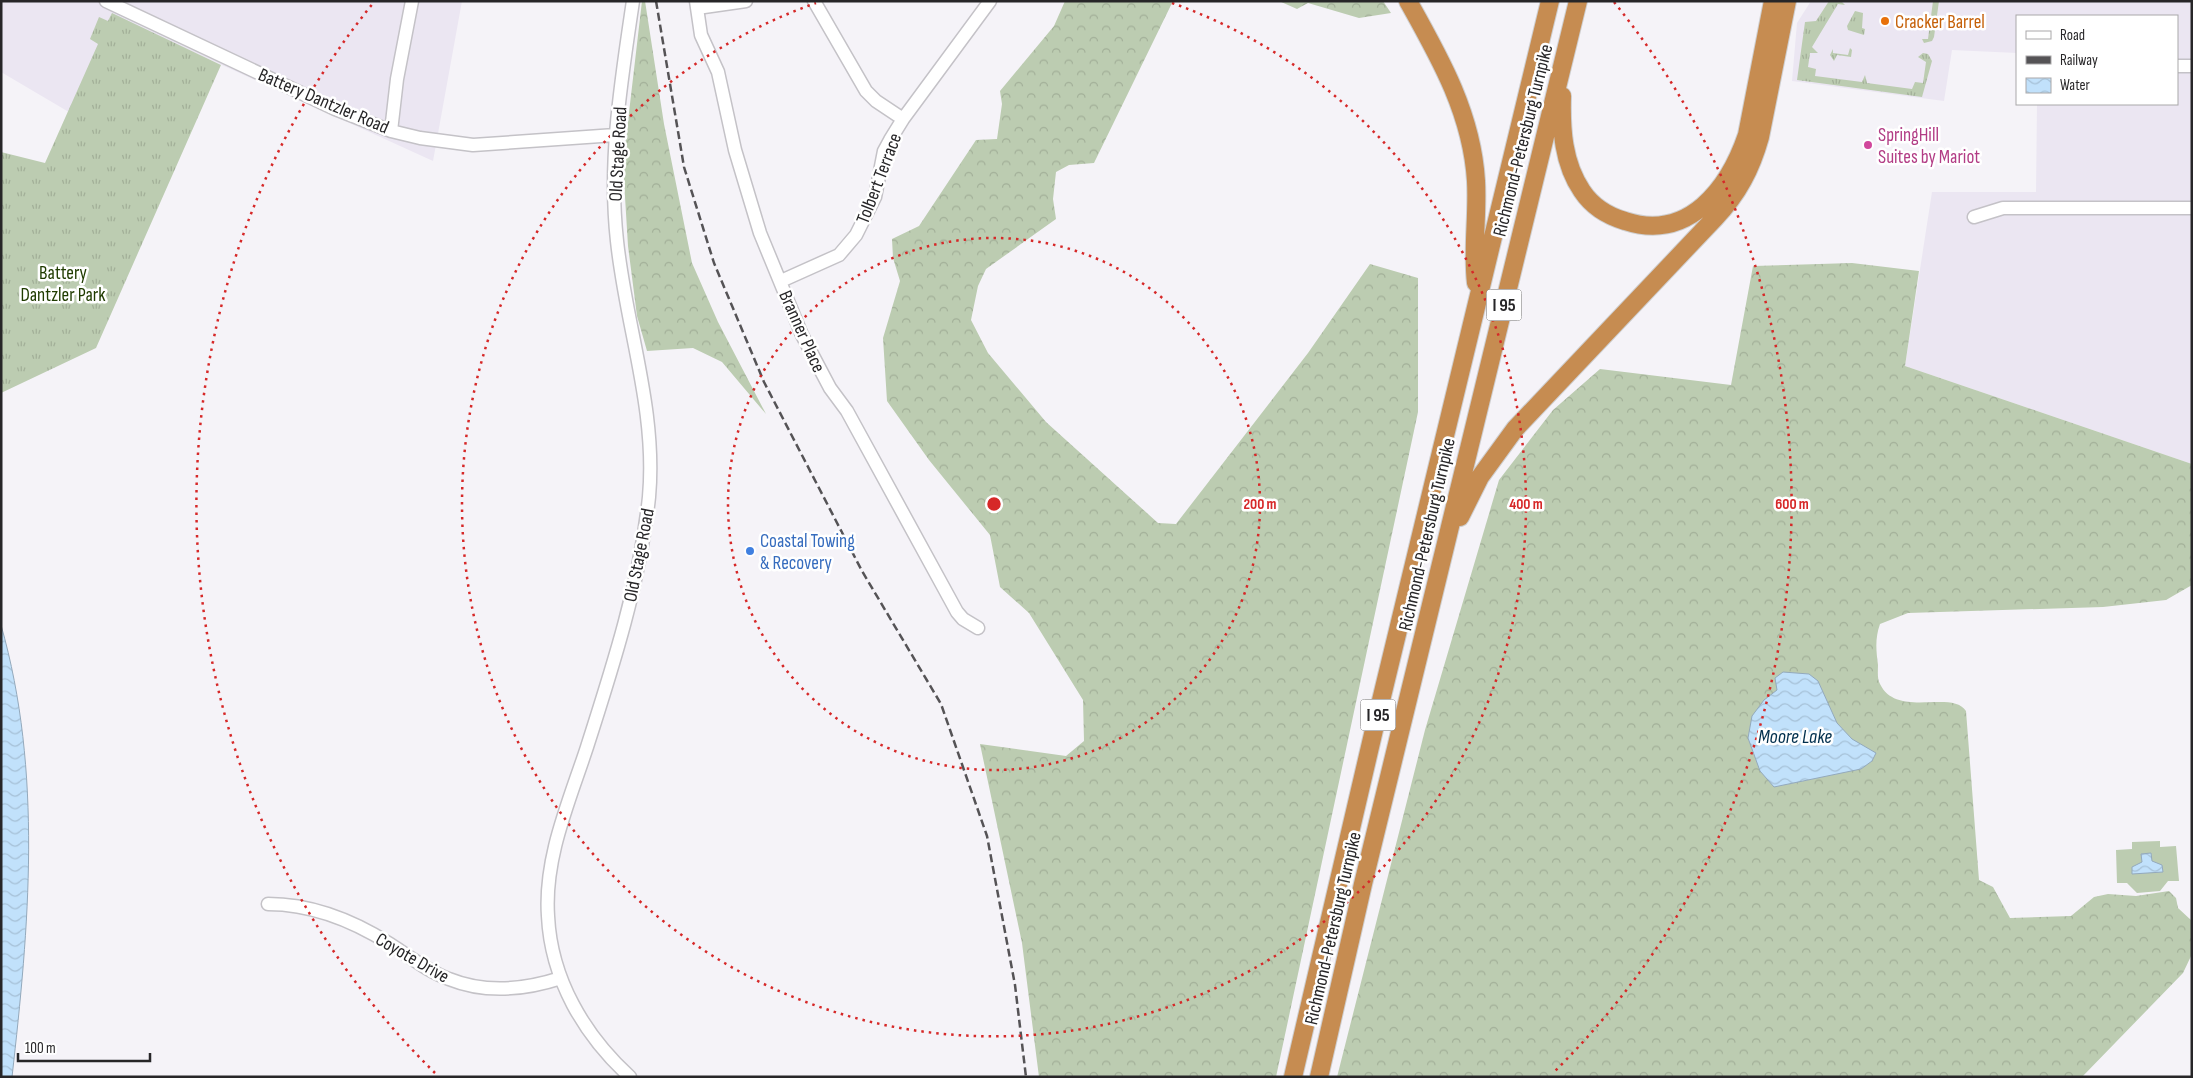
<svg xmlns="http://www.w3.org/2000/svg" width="2193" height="1078" font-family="'Sofia Sans Condensed',sans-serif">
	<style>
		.built { fill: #ebe6f2 }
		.grass { fill: url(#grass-tufts) }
		.forest { fill: url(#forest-crowns) }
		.pitch { fill: #bcccb1 }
		.water { fill: url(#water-waves); stroke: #93a9bc }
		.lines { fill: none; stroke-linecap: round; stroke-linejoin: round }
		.minor-casing { stroke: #c4c2c7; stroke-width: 15 }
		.highway-casing { stroke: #cfcfd0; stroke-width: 20 }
		.minor { stroke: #fff; stroke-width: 12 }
		.highway { stroke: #c68c51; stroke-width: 18 }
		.rail { stroke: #555356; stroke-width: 2.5; stroke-dasharray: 8 4; stroke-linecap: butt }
		.ring { fill: none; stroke: #d62828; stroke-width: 2.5; stroke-dasharray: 2.5 5 }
		.food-dot { fill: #e8710a; stroke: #fff; stroke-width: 2 }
		.hotel-dot { fill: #d1479c; stroke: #fff; stroke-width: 2 }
		.shop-dot { fill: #3f7fe0; stroke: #fff; stroke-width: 2 }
		.labels { text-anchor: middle; stroke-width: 5; stroke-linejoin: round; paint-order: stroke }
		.shield { fill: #fff; stroke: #686768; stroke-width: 1 }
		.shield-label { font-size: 18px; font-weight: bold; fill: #272628 }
		.food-label { font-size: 19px; fill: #c56008; stroke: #fff; text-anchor: start }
		.street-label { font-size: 19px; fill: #272628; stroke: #fff }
		.hotel-label { font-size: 19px; fill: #b23c85; stroke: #fff; text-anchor: start }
		.park-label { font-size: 19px; fill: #203c00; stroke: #fff }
		.shop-label { font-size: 19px; fill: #366cbe; stroke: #fff; text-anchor: start }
		.water-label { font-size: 20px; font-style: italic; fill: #002f4d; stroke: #fff }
		.centre { fill: #d62828; stroke: #fff; stroke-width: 2.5 }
		.ring-label { font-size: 15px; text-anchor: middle; font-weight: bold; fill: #d62828; stroke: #fff; stroke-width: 5; stroke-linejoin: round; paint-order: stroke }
	</style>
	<defs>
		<pattern id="grass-tufts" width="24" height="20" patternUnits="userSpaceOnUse" patternTransform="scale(1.25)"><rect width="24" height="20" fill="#bcccb1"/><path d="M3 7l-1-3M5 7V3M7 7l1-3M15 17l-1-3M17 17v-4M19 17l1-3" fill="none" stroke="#a2af98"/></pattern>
		<pattern id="forest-crowns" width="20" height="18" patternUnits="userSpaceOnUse" patternTransform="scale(1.25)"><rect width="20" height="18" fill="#bcccb1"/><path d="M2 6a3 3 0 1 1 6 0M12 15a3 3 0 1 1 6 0" fill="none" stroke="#a2af98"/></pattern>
		<pattern id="water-waves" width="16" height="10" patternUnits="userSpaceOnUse" patternTransform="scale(1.25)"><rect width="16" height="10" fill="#c1e1fb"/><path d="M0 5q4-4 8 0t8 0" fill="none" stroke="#a6c1d7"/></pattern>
	</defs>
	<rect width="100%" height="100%" fill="#f5f3f8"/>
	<path class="built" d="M1,1H462L433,161L123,20L79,118L1,72Z
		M1811,1H2192V464L1905,366L1932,192H2036L2037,104H2177V16H2017V53L1952,50L1944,101L1792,81L1797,23Z"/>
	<path class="grass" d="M1829,1H1841L1845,5L1838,4L1812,47L1818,53H1810L1808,67L1816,69L1815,76L1862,82L1865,75L1867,83L1912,89L1915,82L1923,83L1926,62L1918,57L1923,53L1928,54L1932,61L1922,97L1797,80L1805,22L1816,21Z
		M1933,1H1939L1934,37L1932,41L1924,43L1922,39H1928Z
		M1855,11L1863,13L1862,28L1865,29L1864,35L1848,30L1847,26Z
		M112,13L221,65L96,348L1,393V152L45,163L98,44L90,39L99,17L108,21Z
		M1850,48L1852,50L1851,57L1837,55L1834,61L1830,55L1833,49V53L1848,55Z"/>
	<path class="forest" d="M642,1H645L664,124L692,263L718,322L766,414L722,362L693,348L647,351L637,316L628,246L623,164Z
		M1065,1H1173L1094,163L1069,165L1056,172L1053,199L1056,219L986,269L978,286L971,320L988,353L1046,422L1158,523L1176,524L1308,353L1370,264L1418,278V412L1276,1077H1039L1022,943L980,744L1066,756L1084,741L1083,700L1029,613L1000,587L990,535L929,460L887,401L883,338L900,281L893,258L892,239L919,226L976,140L997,139L1002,104L1000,91L1054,26Z
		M1279,1H1383L1391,13L1359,18L1308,3L1297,9Z
		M1852,263L1919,271L1905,366L2192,464V585L2166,600L2103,607L1908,613L1880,624C1875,638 1876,650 1878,665C1878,671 1877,679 1880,684C1897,719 1952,689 1966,711L1979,880L1993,887L2010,918L2071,916L2094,897L2108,894L2136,896L2169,891L2176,898L2178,908L2192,921V954L2183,973L2082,1077H1337L1425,730L1499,480L1553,410L1600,369L1731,385L1753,266Z"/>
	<path class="pitch" d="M2160,841V847L2176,846L2179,881H2168L2160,891L2137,893L2127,883H2117L2116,850L2132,849V842Z"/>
	<path class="water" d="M1,625C43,772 29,927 12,1077H1Z
		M1783,672L1809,674L1818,681L1837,723L1852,739L1876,753L1872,761L1861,769L1774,787L1760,771L1748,738L1752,716L1764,700L1777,690L1775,678Z
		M2151,853L2152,861L2162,865L2163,872L2132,874V867L2142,862L2141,854Z"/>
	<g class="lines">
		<g class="minor-casing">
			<path id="minor" d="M106,1L335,109L391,131L420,138L473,145L615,135
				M696,1L701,35L718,72L735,150L760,233L802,335L830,388L847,411L957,612L963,619L978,628
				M814,1L866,91L876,101L903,119
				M697,8L746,1
				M2177,66H2192
				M391,131L397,79L412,1
				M1974,217L2003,208H2192
				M781,281L839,255L856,235L875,197L884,151L890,140L903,119L990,1
				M268,904C312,904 352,920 390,944C409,956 427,971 449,979C486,994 524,990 561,978
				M630,1077C584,1035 551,979 548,916C544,858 569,802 587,747C613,666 640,582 649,497C657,410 626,327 617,241C608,160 621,82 633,1"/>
		</g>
		<g class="highway-casing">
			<path id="highway" d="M1408,1C1440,58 1472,114 1476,181C1478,215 1472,250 1476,283
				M1562,96C1561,129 1563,163 1582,191C1592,206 1608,216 1625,221C1689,242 1729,188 1747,135L1773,1
				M1460,517L1480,477L1515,429L1715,218C1738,194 1751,169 1760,137L1787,1
				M1293,1077L1377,717L1550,1
				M1319,1077L1363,884L1578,1"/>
		</g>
		<use href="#minor" class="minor"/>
		<use href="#highway" class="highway"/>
		<path class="rail" d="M656,1L684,167L714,263L764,382L862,571L941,704L987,836L1015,985L1026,1077"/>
	</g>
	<g class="ring">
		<circle cx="994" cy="504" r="266"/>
		<path d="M1172 3A532 532 0 1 1 816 3"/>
		<path d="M435 1073A798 798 0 0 1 374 2M1614 2A798 798 0 0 1 1553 1073"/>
	</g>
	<circle class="food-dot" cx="1885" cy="21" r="5"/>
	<circle class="hotel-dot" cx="1868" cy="145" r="5"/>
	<circle class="shop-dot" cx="750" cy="551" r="5"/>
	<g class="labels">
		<g class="shield">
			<rect x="1486.5" y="289.5" width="35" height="31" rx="4"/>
			<rect x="1360.5" y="699.5" width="35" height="31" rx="4"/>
		</g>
		<g class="shield-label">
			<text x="1504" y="311">I 95</text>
			<text x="1378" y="721">I 95</text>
		</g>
		<g class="food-label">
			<text x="1895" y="28">Cracker Barrel</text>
		</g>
		<g class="street-label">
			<text transform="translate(324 100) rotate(23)" y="7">Battery Dantzler Road</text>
			<text transform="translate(1522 140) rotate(-76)" y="7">Richmond-Petersburg Turnpike</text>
			<text transform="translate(617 154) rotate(-87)" y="7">Old Stage Road</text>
			<text transform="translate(878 178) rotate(-69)" y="7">Tolbert Terrace</text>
			<text transform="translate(803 331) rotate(66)" y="7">Branner Place</text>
			<text transform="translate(1426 534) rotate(-77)" y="7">Richmond-Petersburg Turnpike</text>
			<text transform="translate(638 555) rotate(-79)" y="7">Old Stage Road</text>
			<text transform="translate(1332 928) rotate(-77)" y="7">Richmond-Petersburg Turnpike</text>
			<text transform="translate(413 957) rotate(30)" y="7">Coyote Drive</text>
		</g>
		<g class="hotel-label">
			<text x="1878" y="141">SpringHill<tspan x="1878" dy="22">Suites by Mariot</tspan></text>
		</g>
		<g class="park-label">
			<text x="63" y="279">Battery<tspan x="63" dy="22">Dantzler Park</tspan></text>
		</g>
		<g class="shop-label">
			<text x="760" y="547">Coastal Towing<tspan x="760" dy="22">&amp; Recovery</tspan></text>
		</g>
		<g class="water-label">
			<text x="1795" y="743">Moore Lake</text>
		</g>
	</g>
	<circle cx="994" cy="504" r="8" class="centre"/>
	<g class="ring-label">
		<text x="1260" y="509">200 m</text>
		<text x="1526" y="509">400 m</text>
		<text x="1792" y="509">600 m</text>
	</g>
	<rect width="2193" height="1078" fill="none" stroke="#272628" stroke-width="5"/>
	<rect x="2016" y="15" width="162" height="90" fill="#ffffff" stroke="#a9a8a9"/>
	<rect x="2026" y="31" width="25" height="8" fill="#ffffff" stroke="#a9a8a9"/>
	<text x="2060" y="40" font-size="15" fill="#272628">Road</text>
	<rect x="2026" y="56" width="25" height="8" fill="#555356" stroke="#a9a8a9"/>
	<text x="2060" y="65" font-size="15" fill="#272628">Railway</text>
	<rect x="2026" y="78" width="25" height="15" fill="url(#water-waves)" stroke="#a9a8a9"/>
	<text x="2060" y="90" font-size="15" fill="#272628">Water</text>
	<path d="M18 1053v8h132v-8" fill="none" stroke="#272628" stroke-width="2.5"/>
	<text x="25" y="1053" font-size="15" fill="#272628" stroke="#ffffff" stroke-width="4" paint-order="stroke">100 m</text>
</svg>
